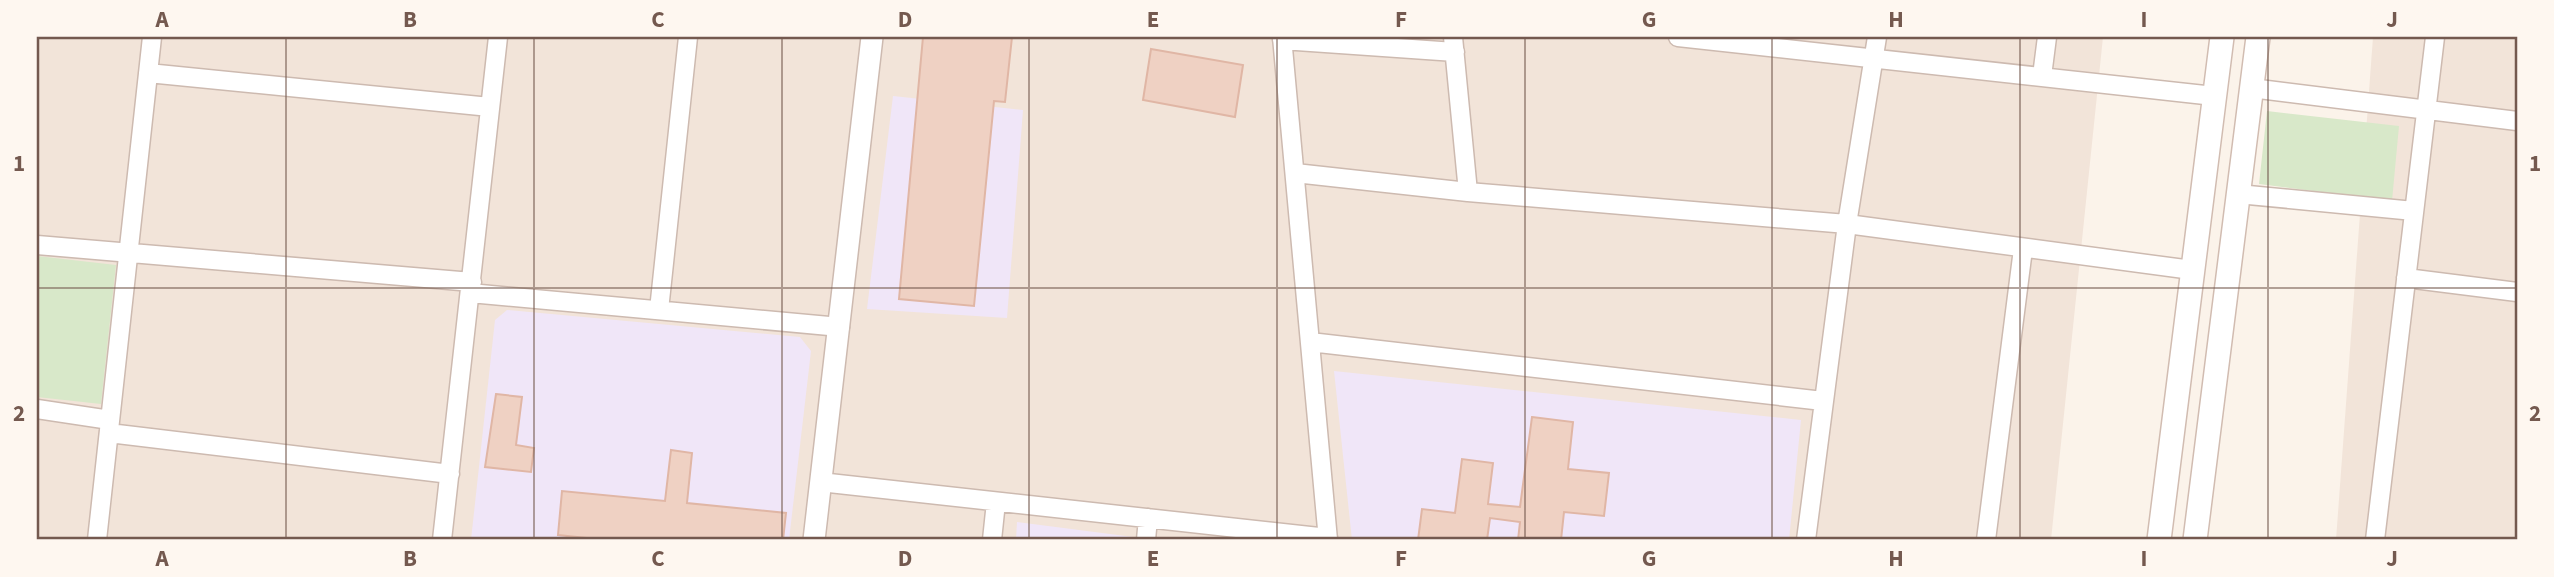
<svg xmlns="http://www.w3.org/2000/svg" width="2554" height="577" font-family="'Source Sans 3',sans-serif">
	<style>
		.residential { fill: #f2e4d9 }
		.education { fill: #f0e6f8 }
		.green { fill: #d8e8c9 }
		.building { fill: #efd1c3; stroke: #e0b6a5; stroke-width: 2 }
		.lines { fill: none; stroke-linecap: round; stroke-linejoin: round }
		.minor-casing { stroke: #cdbab0; stroke-width: 21 }
		.tertiary-casing { stroke: #cdbab0; stroke-width: 24 }
		.secondary-casing { stroke: #d1bcb1; stroke-width: 26 }
		.minor { stroke: #fff; stroke-width: 18 }
		.tertiary { stroke: #fff; stroke-width: 21 }
		.secondary { stroke: #fff; stroke-width: 23 }
		.grid { fill: none; stroke: #74594f; stroke-width: 2; stroke-opacity: 0.55 }
		.neatline { fill: none; stroke: #74594f; stroke-width: 2.5 }
		.grid-label { font-size: 23px; text-anchor: middle; font-weight: bold; fill: #74594f }
	</style>
	<rect width="100%" height="100%" fill="#fbf3ea"/>
	<path class="residential" d="M37,37H2103L2051,540H37Z
		M2373,37H2517V540H2336Z"/>
	<path class="education" d="M893,96L1023,110L1007,318L867,309Z
		M507,310L800,337L811,351L789,540H471L495,320Z
		M1334,371L1801,420L1789,540H1352Z
		M1017,522L1141,538V540H1016Z"/>
	<path class="green" d="M2267,111L2399,126L2392,201L2259,184Z
		M37,256L116,265L101,404L37,397Z"/>
	<path class="building" d="M923,37H1012L1005,102L994,101L974,306L899,299Z
		M1151,49L1243,65L1235,117L1143,100Z
		M496,394L522,397L516,445L534,448L531,472L485,467Z
		M1532,417L1573,422L1568,469L1609,473L1604,516L1564,512L1561,540H1518L1520,522L1490,518L1487,540H1418L1422,509L1455,513L1462,459L1493,463L1488,504L1520,507Z
		M671,450L692,453L687,503L786,513L783,540H606L558,535L562,491L665,501Z"/>
	<g class="lines">
		<g class="minor-casing">
			<path id="minor" d="M1282,37L1328,540
				M1453,37L1468,192
				M1678,37L2214,96
				M1282,40L1455,52
				M148,73L490,107
				M2042,76L2047,37
				M2251,88L2517,121
				M1295,173L1468,192L1847,224L2192,270
				M2238,194L2414,211
				M37,245L472,282
				M2406,278L2517,292
				M470,293L840,327
				M659,310L688,37
				M1310,342L1823,401
				M37,409L110,420
				M109,433L450,474
				M820,482L1328,538
				M97,540L152,37
				M442,540L498,37
				M992,540L996,502
				M1146,540L1148,518
				M1806,540L1847,224L1877,37
				M1986,540L2023,249
				M2375,540L2435,37"/>
		</g>
		<g class="tertiary-casing">
			<path id="tertiary" d="M814,540L872,37"/>
		</g>
		<g class="secondary-casing">
			<path id="secondary" d="M2159,540L2222,37
				M2195,540L2258,37"/>
		</g>
		<use href="#minor" class="minor"/>
		<use href="#tertiary" class="tertiary"/>
		<use href="#secondary" class="secondary"/>
	</g>
	<path class="grid" d="M286,37V540M534,37V540M782,37V540M1029,37V540M1277,37V540M1525,37V540M1772,37V540M2020,37V540M2268,37V540M37,288H2517"/>
	<rect width="2554" height="577" fill="none" stroke="#fef7f0" stroke-width="77"/>
	<rect x="38" y="38" width="2478" height="500" class="neatline"/>
	<g class="grid-label">
		<text x="162" y="27">A</text>
		<text x="410" y="27">B</text>
		<text x="658" y="27">C</text>
		<text x="905" y="27">D</text>
		<text x="1153" y="27">E</text>
		<text x="1401" y="27">F</text>
		<text x="1649" y="27">G</text>
		<text x="1896" y="27">H</text>
		<text x="2144" y="27">I</text>
		<text x="2392" y="27">J</text>
		<text x="19" y="171">1</text>
		<text x="2535" y="171">1</text>
		<text x="19" y="421">2</text>
		<text x="2535" y="421">2</text>
		<text x="162" y="566">A</text>
		<text x="410" y="566">B</text>
		<text x="658" y="566">C</text>
		<text x="905" y="566">D</text>
		<text x="1153" y="566">E</text>
		<text x="1401" y="566">F</text>
		<text x="1649" y="566">G</text>
		<text x="1896" y="566">H</text>
		<text x="2144" y="566">I</text>
		<text x="2392" y="566">J</text>
	</g>
</svg>
